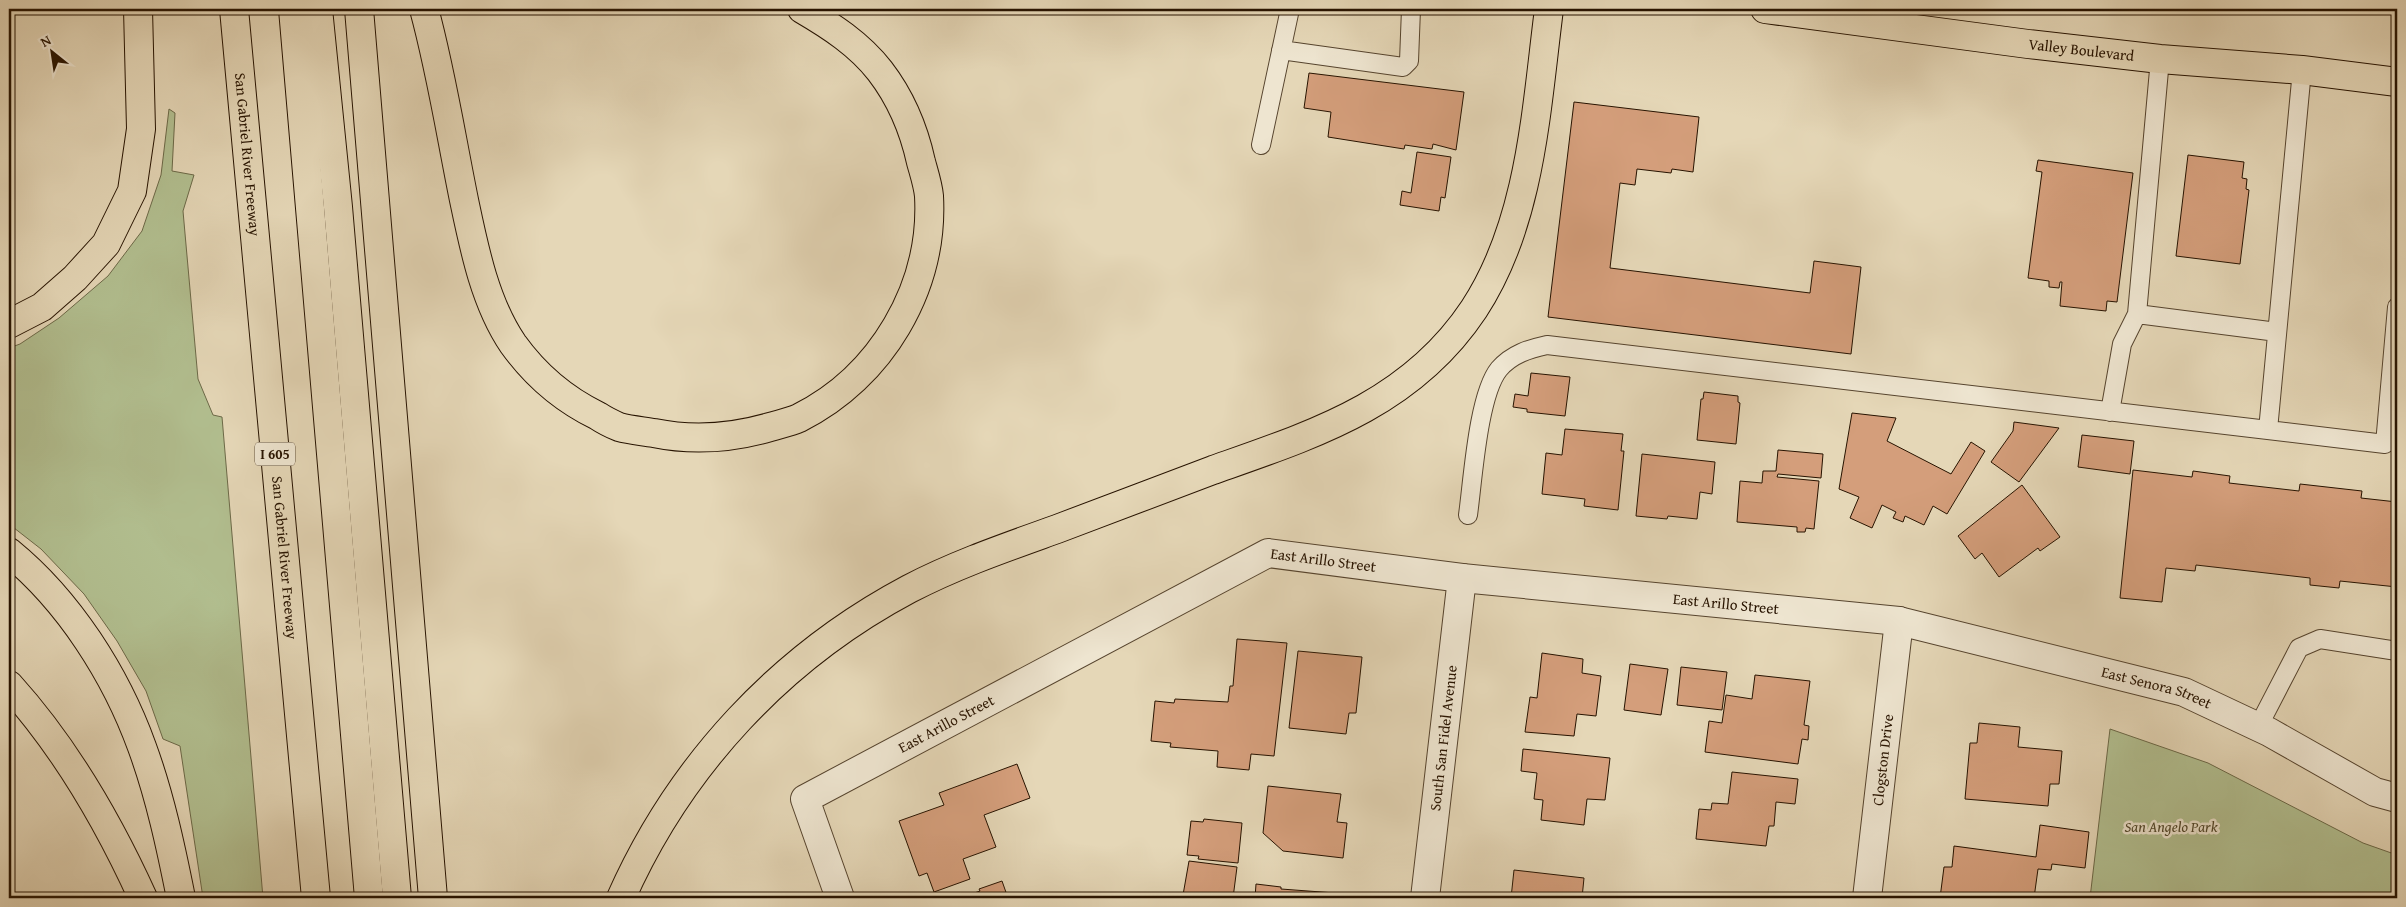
<svg xmlns="http://www.w3.org/2000/svg" width="2406" height="907" font-family="'Gentium Book Plus',serif">
	<style>
		.green { fill: #b2bf90; stroke: #6c6948 }
		.building { fill: #d49e7b; stroke: #271300 }
		.lines { fill: none; stroke-linecap: round; stroke-linejoin: round }
		.lane-casing { stroke: #56442e; stroke-width: 20 }
		.street-casing { stroke: #56442e; stroke-width: 30 }
		.primary-casing { stroke: #271300; stroke-width: 30 }
		.highway-casing { stroke: #271300; stroke-width: 30 }
		.lane { stroke: #eee5d0; stroke-width: 18 }
		.street { stroke: #eee5d0; stroke-width: 28 }
		.primary { stroke: #e5d7b7; stroke-width: 28 }
		.highway { stroke: #e5d7b7; stroke-width: 28 }
		.labels { text-anchor: middle; stroke-width: 5; stroke-linejoin: round; paint-order: stroke }
		.shield { fill: #eee5d0; stroke: #63523e; stroke-width: 1 }
		.shield-label { font-size: 14px; font-weight: bold; fill: #271300 }
		.street-label { font-size: 15px; fill: #271300; stroke: #eee5d0 }
		.park-label { font-size: 15px; font-style: italic; fill: #51472b; stroke: #eee5d0 }
	</style>
	<rect width="100%" height="100%" fill="#e5d7b7"/>
	<filter id="stains"><feTurbulence type="fractalNoise" baseFrequency=".004" numOctaves="4"/><feColorMatrix values="0 0 0 0 .2 0 0 0 0 .09 0 0 0 0 .02 0 0 0 .5 -.17"/></filter>
	<radialGradient id="worn" r=".72"><stop offset=".6" stop-color="#630" stop-opacity="0"/><stop offset="1" stop-color="#630" stop-opacity=".3"/></radialGradient>
	<path class="green" d="M169,109L175,113L172,171L194,175L183,211L198,379L213,415L222,417L263,898H203L180,746L163,739L146,691L117,641L84,594L41,549L9,524V348L20,344L59,318L108,276L142,231L161,175Z
		M2110,729L2208,763L2363,843L2397,855V898H2090Z"/>
	<path class="building" d="M1309,73L1464,92L1456,150L1433,144L1432,149L1405,145L1404,149L1328,137L1331,112L1304,108Z
		M1574,102L1699,117L1693,172L1672,169L1671,173L1637,169L1635,185L1620,183L1610,268L1810,293L1814,261L1861,267L1851,354L1548,317Z
		M1417,152L1451,157L1445,198L1441,197L1439,211L1400,205L1402,191L1411,193Z
		M2188,155L2244,162L2242,178L2247,179L2246,189L2249,190L2240,264L2176,256Z
		M2038,160L2133,173L2117,302L2107,301L2106,311L2060,306L2062,282H2060L2059,288L2049,287V281L2028,278L2042,172L2036,171Z
		M1531,373L1570,377L1565,416L1527,412V409L1513,407L1515,394L1528,396Z
		M1704,392L1738,396V402L1740,403L1736,444L1697,440L1701,399H1703Z
		M1852,413L1896,418L1887,441L1951,474L1971,442L1985,451L1947,514L1933,506L1924,525L1905,516L1903,522L1893,518L1896,512L1882,505L1872,528L1850,518L1859,497L1839,489Z
		M2014,422L2059,428L2019,482L1991,462L2013,431Z
		M1565,429L1623,434L1621,451H1624L1618,510L1584,506L1585,499L1542,494L1546,453L1562,455Z
		M2082,435L2134,441L2130,474L2078,467Z
		M1778,450L1823,454L1821,478L1778,474L1777,477L1819,481L1814,529L1806,528L1805,532H1797V527L1737,522L1740,481L1762,483L1763,471H1776Z
		M1642,454L1715,462L1712,494L1700,492L1697,519L1668,516L1667,519L1636,516Z
		M2133,470L2192,477L2193,471L2230,476L2229,483L2299,491L2300,484L2362,491L2361,498L2397,502V587L2340,581L2339,588L2310,585V578L2196,565L2195,571L2166,568L2162,602L2120,598Z
		M2022,485L2060,537L2040,551L2038,548L1999,577L1982,553L1975,559L1958,536Z
		M1237,639L1287,643L1274,756L1251,754L1249,770L1217,767L1218,751L1170,747L1171,743L1151,741L1155,701L1174,703L1175,699L1228,702L1230,686H1233Z
		M1298,651L1362,657L1356,713H1349L1346,734L1289,728Z
		M1542,653L1583,659L1582,673L1601,676L1596,716L1577,714L1574,736L1525,732L1530,697L1537,698Z
		M1630,664L1668,669L1661,715L1624,710Z
		M1681,667L1727,672L1722,710L1677,705Z
		M1755,675L1810,681L1804,725L1809,726L1808,740L1802,739L1798,764L1705,752L1709,721L1722,723L1726,695L1752,699Z
		M1979,723L2020,727L2018,747L2062,751L2059,784H2050L2048,806L1965,799L1970,743H1977Z
		M1523,749L1610,758L1605,800L1587,799L1584,825L1541,820L1543,800L1534,799L1537,773L1521,771Z
		M1017,764L1030,798L984,815L996,847L963,859L970,879L934,892L927,873L919,876L899,821L944,805L939,793Z
		M1732,772L1798,779L1795,804L1776,802L1774,826H1769L1766,846L1696,839L1699,809L1711,810L1712,803L1728,804Z
		M1268,786L1341,794L1337,822L1347,823L1343,858L1283,851L1263,833Z
		M1204,819L1242,823L1238,863L1198,859L1199,856L1187,855L1191,821L1203,822Z
		M2040,825L2089,832L2085,868L2052,864L2051,870L2038,869L2034,898H1940L1944,867H1952L1954,846L2036,857Z
		M1189,861L1237,867L1233,898L1183,895Z
		M1514,870L1584,878L1582,898H1511Z
		M1002,881L1008,898H960L980,891L979,889Z
		M1256,884L1281,887V889L1335,893L1334,898H1255Z"/>
	<g class="lines">
		<g class="lane-casing">
			<path id="lane" d="M1281,50L1403,67L1409,61L1411,9
				M2160,59L2137,314L2277,332
				M2302,70L2268,430L2385,444L2397,307
				M1261,145L1290,9
				M2110,412L2122,344L2137,314
				M1468,515C1473,479 1478,395 1499,369C1512,354 1529,349 1547,345L2268,430
				M2258,727L2299,648L2320,639L2397,651"/>
		</g>
		<g class="street-casing">
			<g id="street">
				<path id="s1" d="M840,898L805,799L1268,553L1462,578L1899,621L2184,692L2269,732L2375,792L2397,798"/>
				<path id="s2" d="M1425,898L1462,578"/>
				<path id="s3" d="M1867,898L1899,621"/>
			</g>
		</g>
		<g class="primary-casing">
			<g id="primary">
				<path id="s4" d="M1765,9L2028,44L2160,59L2302,70L2397,82"/>
			</g>
		</g>
		<g class="highway-casing">
			<g id="highway">
				<path id="s5" d="M234,9L316,898"/>
				<path d="M293,9L369,898"/>
				<path d="M318,9L338,207L397,898"/>
				<path d="M359,9L433,898"/>
				<path d="M424,9C441,71 451,136 464,200C474,248 485,303 513,344C536,376 563,399 598,416C604,420 612,424 619,427C630,430 642,431 654,433C693,441 732,438 770,427C780,424 790,422 799,418C881,377 934,288 929,196C928,185 924,173 921,162C914,130 900,97 880,71C859,44 831,26 802,9"/>
				<path d="M9,324L42,307L75,278L106,244L132,191L141,129L138,9"/>
				<path d="M9,552C69,601 116,675 142,747C160,796 171,848 181,898"/>
				<path d="M9,685C66,748 108,821 143,898"/>
				<path d="M621,898C680,765 781,657 909,589C957,564 1007,547 1057,529C1109,509 1161,490 1213,470C1315,434 1411,404 1474,309C1531,222 1536,110 1549,9"/>
			</g>
		</g>
		<use href="#lane" class="lane"/>
		<use href="#street" class="street"/>
		<use href="#primary" class="primary"/>
		<use href="#highway" class="highway"/>
	</g>
	<g class="labels">
		<rect class="shield" x="255" y="442.5" width="40" height="23" rx="4"/>
		<g class="shield-label">
			<text x="275" y="459">I 605</text>
		</g>
		<g class="street-label">
			<text dy="5" stroke="none"><textPath href="#s4" startOffset="319">Valley Boulevard</textPath></text>
			<text dy="5" stroke="none"><textPath href="#s5" startOffset="146">San Gabriel River Freeway</textPath></text>
			<text dy="5" stroke="none"><textPath href="#s5" startOffset="551">San Gabriel River Freeway</textPath></text>
			<text dy="5" stroke="none"><textPath href="#s1" startOffset="685">East Arillo Street</textPath></text>
			<text dy="5" stroke="none"><textPath href="#s1" startOffset="1090">East Arillo Street</textPath></text>
			<text dy="5" stroke="none"><textPath href="#s1" startOffset="1530">East Senora Street</textPath></text>
			<text dy="5" stroke="none"><textPath href="#s1" startOffset="265">East Arillo Street</textPath></text>
			<text dy="5" stroke="none"><textPath href="#s2" startOffset="161">South San Fidel Avenue</textPath></text>
			<text dy="5" stroke="none"><textPath href="#s3" startOffset="139">Clogston Drive</textPath></text>
		</g>
		<g class="park-label">
			<text x="2171" y="832">San Angelo Park</text>
		</g>
	</g>
	<rect width="2406" height="907" fill="none" stroke="#e5d7b7" stroke-width="30"/>
	<rect x="10" y="10" width="2386" height="887" fill="none" stroke="#271300" stroke-width="2.5"/>
	<rect x="15" y="15" width="2376" height="877" fill="none" stroke="#271300"/>
	<g transform="translate(52 52) rotate(330)" stroke="#eee5d0" stroke-width="4" paint-order="stroke">
	<path d="M0-4L9 19L0 12L-9 19Z" fill="#271300"/>
	<text y="-8" font-size="14" font-weight="bold" text-anchor="middle" fill="#271300">N</text>
	</g>
	<rect width="100%" height="100%" filter="url(#stains)"/>
	<rect width="100%" height="100%" fill="url(#worn)"/>
</svg>
